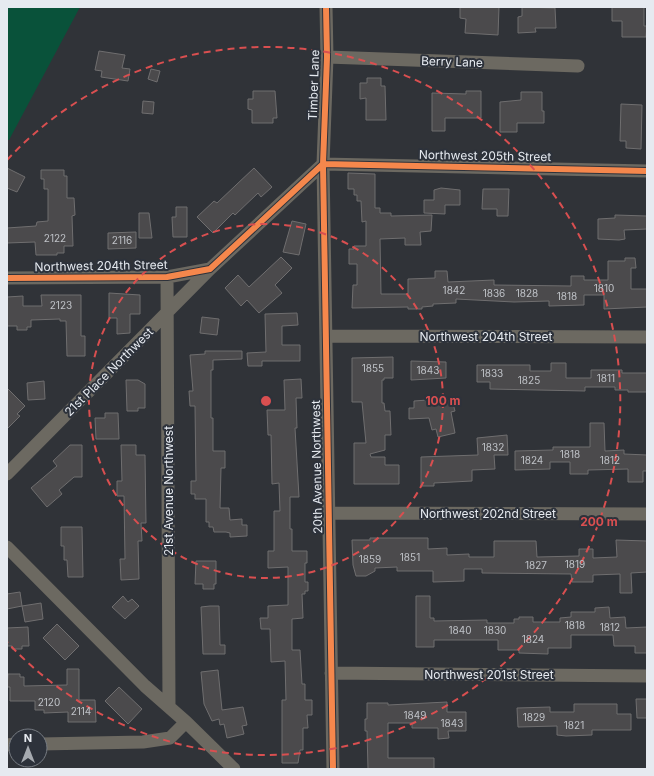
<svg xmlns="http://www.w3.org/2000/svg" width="654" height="776" font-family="Inter,sans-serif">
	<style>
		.green { fill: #09523a }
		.building { fill: #4b4a4c; stroke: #6f6e6f }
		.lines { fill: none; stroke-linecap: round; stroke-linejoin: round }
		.minor { stroke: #6c6961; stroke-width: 13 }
		.cycleway-casing { stroke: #2d323b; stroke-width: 8 }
		.cycleway { stroke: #f5874c; stroke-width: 6 }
		.ring { fill: none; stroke: #d94f50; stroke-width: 2; stroke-dasharray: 7 5 }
		.labels { text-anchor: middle; stroke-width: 4; stroke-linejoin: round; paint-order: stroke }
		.number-label { font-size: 10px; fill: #bfc2c7 }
		.street-label { font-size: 12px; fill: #e6eaf0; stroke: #2d323b }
		.centre { fill: #d94f50; stroke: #2d323b; stroke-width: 2 }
		.ring-label { font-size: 12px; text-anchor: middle; font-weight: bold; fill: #d94f50; stroke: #2d323b; stroke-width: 4; stroke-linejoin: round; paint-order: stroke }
	</style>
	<rect width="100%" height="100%" fill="#303338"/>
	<path class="green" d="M7,7H80L9,140H7Z"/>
	<path class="building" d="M460,7H499L498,35L465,33L466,19L460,18Z
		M522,7L555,8L556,28H535L536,32L518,33V17L522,16Z
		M612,7H644V26H647L646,37H622V21H612Z
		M99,51L125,55L122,68L130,69L128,81L101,77L102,71L95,70Z
		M151,69L160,71L157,82L148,79Z
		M367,78H381V86H385L386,120H366V98L360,99V83H367Z
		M253,91H275L277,118H273V123H252V110L248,109V99H253Z
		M466,91H481V118H445V131H432V93L466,94Z
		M521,92H542V111H544V123H517V132H500V102L521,100Z
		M143,101L154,102L153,114L142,113Z
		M621,104L642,105L641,149L626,148V141H620Z
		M7,168L25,177L17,192L7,188Z
		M254,168L272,187L261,197L258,193L235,215L233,213L213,233L197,217L214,201L217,203Z
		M41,170H64V176H67V198H74L75,215L72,216L73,246H64V253H57V255H36L35,242L7,243V228L36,226L37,222L48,221V189H44V179H41Z
		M348,173L375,174V208H380V213H391V216L432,215L431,231L420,232L421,245H405V238L380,239L381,294H408V279L435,278V271H447L448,282L494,280V285L571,286V276H584V280H608V261H625V258H635L636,268H631V289H647V307L604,309V295H584V305L549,306V301L514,302L456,299V303L433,304V306L422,307V309H408V307L352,308L353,285H357V264H349V249H354V246H366V221L362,222L361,201H357V195H354V189H348Z
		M441,188L460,190V205H445V214L424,213V200H434V190Z
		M483,189H509L508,216H497V209H482Z
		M176,207H187V237H173L172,217H176Z
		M139,213H149L152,238H139Z
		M615,215L647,216V229L624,230L625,239L619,240L598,239V219L615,218Z
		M292,221L306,224L299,255L283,252Z
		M136,232V248L108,249V233Z
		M281,257L292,268L275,285L282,293L259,313L247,300L241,306L225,288L238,275L249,287Z
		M109,293L140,295V314H130V333L117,334V318H109Z
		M41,295H81V336H85V356H67L66,321H60V319L31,320V327H27V330H17V326H7V297L23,296V306H42Z
		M297,313L298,325L282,326V345H300V361H262V366H248L247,353L266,352L265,314Z
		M202,317L219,319L217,335L200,333Z
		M205,351H242V359L213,360V370H211V418H213V451H225V468H221L220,508H229L230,520L242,519V525H247V536L230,537V533L226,532H214L213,527H209V522H206V499H195V494H191V481H196L195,406H190L189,391H193L190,355L205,354Z
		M393,357V378H384V380H382V403H384L385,411H390L391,435H385V450L370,454L371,457H385V465H399V484H354V443H366L362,402H352V358Z
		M411,361L446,362V378L411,380Z
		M551,363H566V378H591V370H622V373H647V392H628V390H615V387H585V391L490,389V382H477V365H530V371H551Z
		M301,379L302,398H296L297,428H295L299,497H290V529H292V551H307V563H305V582H308V591H305V594H302L303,618L292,619V650H300L302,684H305V700H312V715H307L308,728H303V750H300L298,763H282V700H286L285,661L271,662L270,629H261L260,618H268V606L288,605V567L268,568V551H274V511H280L279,483L272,484L271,435H268L267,410H285L284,380Z
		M126,380H138L145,384V408H138V411H127Z
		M44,381L45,399L28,400L27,383Z
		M7,388L25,406L17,414L20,416L7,429Z
		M428,400V406L452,400L455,411L451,412L455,433L438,437L436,429L432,430L429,418L409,419V408H414V401Z
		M105,413H118L119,439H96L95,418H105Z
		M590,423H604L605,451L624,450V454L647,455V471H643V482H628V469L588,470V474H570V462H550V469L515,470V451L553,450V447H590Z
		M507,435L508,455H494L495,469L472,470V481L434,483V486H421V457L478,455L477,438Z
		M70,445H82V477H74L59,490L62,494L47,507L31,488L57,466L53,461Z
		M121,445H136V455H145L146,523H141L142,541H138L139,579L121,580L120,559H125L124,496H117V481H122Z
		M61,527H82L83,577H68L67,560H64V546H61Z
		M370,538H428V549L447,548V555L469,554V557H494V541H536L537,557L579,556V549H593V558L617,557L616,540L647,541V572L631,573L632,593H620V574L593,575V582H572L571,574L482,573V569H464V581L433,582V571H397V567L375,568V571L366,576H356L353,565L352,540H370Z
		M196,561H216V584H214V589H203V584H195Z
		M20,592L22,606L7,609V594Z
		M123,596L128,602L132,599L139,606L125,619L112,607Z
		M416,596H430V618H434V621L487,620V623H514V619H519V617H533V622H560V618L571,617V612H595V608L609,607L610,618L625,617L626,628L647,627V653H635V646H614L613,635H571V648H548V654L519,653V650H498V640H434V647H416Z
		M41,603L43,619L25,622L22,606Z
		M210,606H219L220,645H225V654H203L201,607Z
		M57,624L79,646L65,660L43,638Z
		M28,627L29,646H22V649H12V646H7V628Z
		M67,669H79V700H95L96,722H68V712L44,713V710H35V701H10V687H7L8,674H20V677H24V686L67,685Z
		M218,670L222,710L243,707L247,725L242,726L244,734L227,738L224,724L220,725L219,719L212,721L204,704L201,672Z
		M119,687L142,709L128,724L105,701Z
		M636,699H647V718H637Z
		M447,702V712H466V731H448L449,738L438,739V728H412V723H388V758H434V769H368L367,731H365V719H367V703H388V705Z
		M574,704H617V714H631V730H592V735L566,736L557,735V726L518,727L517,708L550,707V712H574Z"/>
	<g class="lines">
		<path class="minor" d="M326,7L327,57L323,164L333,769
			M327,57L578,66
			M323,164L647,171
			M167,277L169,706
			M7,278L167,277L210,269L323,164
			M326,336L647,337
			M7,474L210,269
			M329,513L647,514
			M7,547L145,686L186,722
			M331,673L647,676
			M40,744L143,742L170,738L186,722L234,769
			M7,745L16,744"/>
		<g class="cycleway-casing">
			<path id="cycleway" d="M326,7L327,57L323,164L333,769
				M323,164L647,171
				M7,278L167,277L210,269L323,164"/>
		</g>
		<use href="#cycleway" class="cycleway"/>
	</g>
	<g class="ring">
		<circle cx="266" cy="401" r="177"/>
		<path d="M7 160A354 354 0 1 1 7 642"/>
	</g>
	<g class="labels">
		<g class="number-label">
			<text x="55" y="242">2122</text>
			<text x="122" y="244">2116</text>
			<text x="604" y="292">1810</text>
			<text x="454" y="294">1842</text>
			<text x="494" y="297">1836</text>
			<text x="527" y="297">1828</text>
			<text x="567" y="300">1818</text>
			<text x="61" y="309">2123</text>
			<text x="373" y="372">1855</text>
			<text x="428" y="374">1843</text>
			<text x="492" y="377">1833</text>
			<text x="606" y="382">1811</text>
			<text x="529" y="384">1825</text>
			<text x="493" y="451">1832</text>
			<text x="570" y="458">1818</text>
			<text x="532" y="464">1824</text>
			<text x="610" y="464">1812</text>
			<text x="410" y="561">1851</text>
			<text x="370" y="563">1859</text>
			<text x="575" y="568">1819</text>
			<text x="536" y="569">1827</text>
			<text x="575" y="629">1818</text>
			<text x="610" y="631">1812</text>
			<text x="460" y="634">1840</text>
			<text x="495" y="634">1830</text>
			<text x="533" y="643">1824</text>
			<text x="49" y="706">2120</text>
			<text x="81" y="715">2114</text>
			<text x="415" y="719">1849</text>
			<text x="534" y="721">1829</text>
			<text x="452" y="727">1843</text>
			<text x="574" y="729">1821</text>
		</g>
		<g class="street-label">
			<text transform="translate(452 62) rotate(2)" y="4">Berry Lane</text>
			<text transform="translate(314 85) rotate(-88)" y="4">Timber Lane</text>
			<text transform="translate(485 156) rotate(1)" y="4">Northwest 205th Street</text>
			<text transform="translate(101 266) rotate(-1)" y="4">Northwest 204th Street</text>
			<text x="486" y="341">Northwest 204th Street</text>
			<text transform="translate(109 372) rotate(-45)" y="4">21st Place Northwest</text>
			<text transform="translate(317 467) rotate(-91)" y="4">20th Avenue Northwest</text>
			<text transform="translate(169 491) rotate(-90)" y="4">21st Avenue Northwest</text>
			<text x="488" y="518">Northwest 202nd Street</text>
			<text x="489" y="679">Northwest 201st Street</text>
		</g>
	</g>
	<circle cx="266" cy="401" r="6" class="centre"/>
	<g class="ring-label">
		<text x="443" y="405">100 m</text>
		<text x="599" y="526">200 m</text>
	</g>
	<rect width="654" height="776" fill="none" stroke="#e6eaf0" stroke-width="16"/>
	<g transform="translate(28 748)"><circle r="19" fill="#2d323b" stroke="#777c83"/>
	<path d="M0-3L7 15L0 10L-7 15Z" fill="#a6aab0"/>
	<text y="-6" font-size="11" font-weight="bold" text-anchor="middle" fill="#e6eaf0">N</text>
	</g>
</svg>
